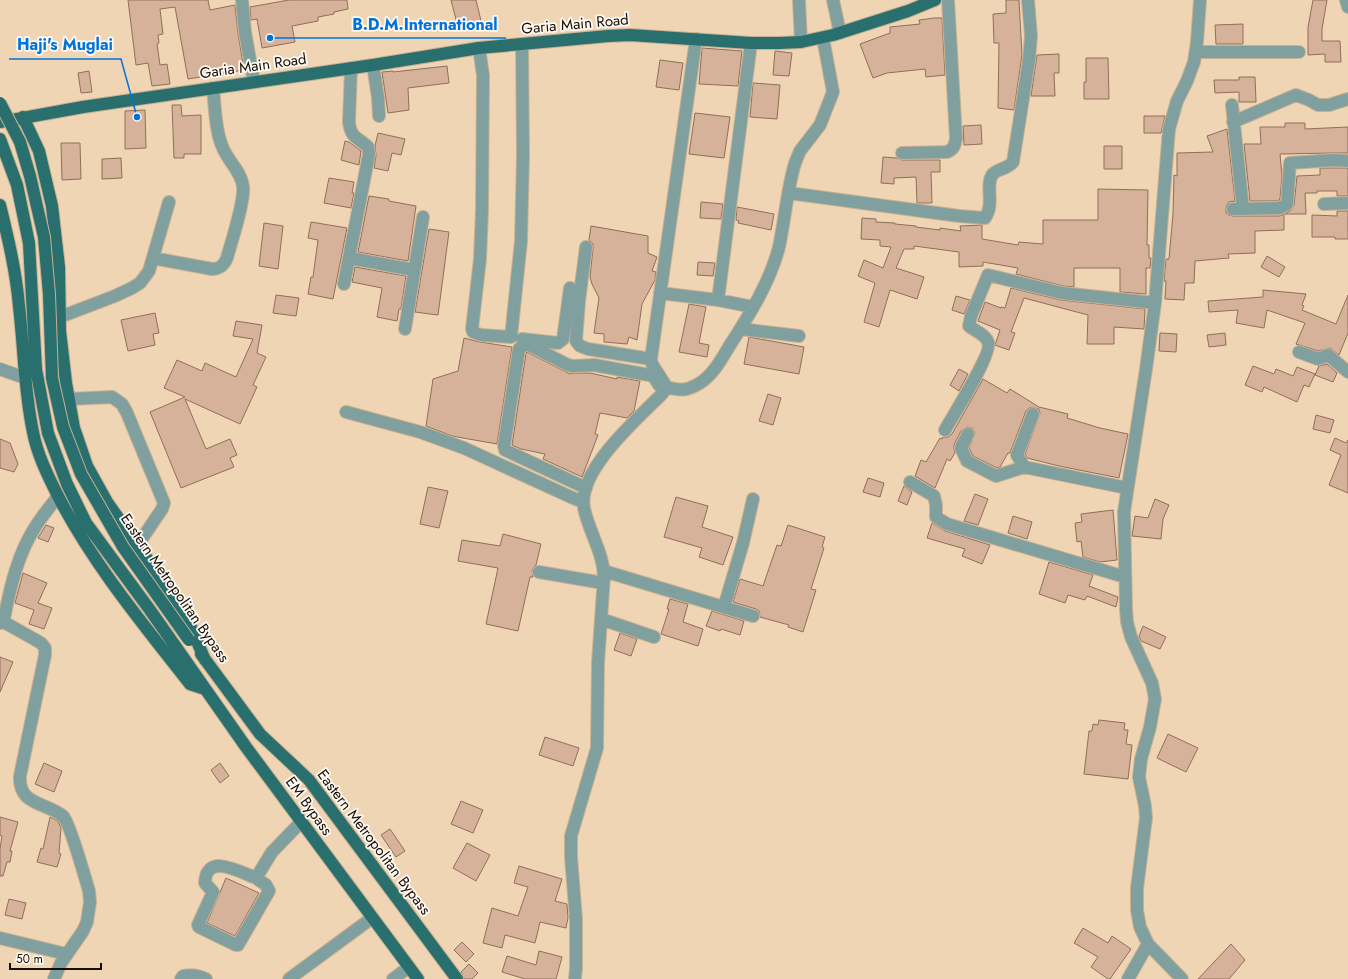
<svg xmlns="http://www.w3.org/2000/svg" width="1348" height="979" font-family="Jost,sans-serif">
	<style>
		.building { fill: #d6b29b; stroke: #906f59 }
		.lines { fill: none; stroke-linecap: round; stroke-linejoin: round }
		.minor-casing { stroke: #c8b193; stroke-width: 14 }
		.major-casing { stroke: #c8b193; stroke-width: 14 }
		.minor { stroke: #7fa09f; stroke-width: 12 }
		.major { stroke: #296f6e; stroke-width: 12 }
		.major-bridge-casing { stroke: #c8b193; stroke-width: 14; stroke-linecap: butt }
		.major-bridge { stroke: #296f6e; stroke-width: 12 }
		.labels { text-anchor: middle; stroke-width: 3.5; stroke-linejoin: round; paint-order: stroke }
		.street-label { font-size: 15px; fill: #160d03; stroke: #fff9f3 }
		.leader { fill: none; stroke: #0073da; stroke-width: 1.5 }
		.callout-dot { fill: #0073da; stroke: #fff9f3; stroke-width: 1.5 }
		.callout-label { font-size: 16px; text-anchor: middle; font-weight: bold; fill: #0073da; stroke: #fff9f3; stroke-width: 3.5; stroke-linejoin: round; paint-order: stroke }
	</style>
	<rect width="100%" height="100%" fill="#efd5b3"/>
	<path class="building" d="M128,0H208L210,10L235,5L238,33L244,70L188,79L175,7L160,9L163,34L158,35L159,43L157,44L160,65L167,64L170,84L152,86L148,63L136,65Z
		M289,0H347L348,9L334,12V14L318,17V21L292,26L295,42L262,48L257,19L251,20L250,7Z
		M451,0H476L482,25L459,31Z
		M1006,0H1019L1022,55L1014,110L998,108L999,43H994L993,14L1006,13Z
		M1313,0H1327L1322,29V41H1340L1341,62H1325V54L1308,55V27Z
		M934,18H942L945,75L926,77L925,69L887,73L873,78L860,44L890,33V27L920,24L919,20Z
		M1243,24V44H1216L1215,25Z
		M702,48L742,51L738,86L699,84Z
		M775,51L792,53L789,76L773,75Z
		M1059,54V73H1054L1055,96H1031L1037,55Z
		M1086,58H1108L1109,99H1084V82H1086Z
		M660,60L683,63L679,90L656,87Z
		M447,66L449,83L408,88L409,110L388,113L382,72L393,71V72Z
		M89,71L92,92L81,93L78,73Z
		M1239,77H1255L1256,102H1239V92L1215,93L1214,80H1239Z
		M753,83L780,85L777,119L750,117Z
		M172,105H181L182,116L201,115V154H184V158H174Z
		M145,110L146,148L125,149V111Z
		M695,113L730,117L724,158L689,154Z
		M1144,116H1165L1161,133H1144Z
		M1285,123H1305V129L1348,127V153H1334L1280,154L1282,176L1280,199L1278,201H1250L1244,144H1261L1260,127H1285Z
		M981,125L982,144L964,145L963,126Z
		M1227,129L1235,201L1229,202L1227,205L1226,209V213L1229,215L1233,216H1280L1284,214V230L1255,231V253L1228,254L1229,258L1195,261L1194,283H1185L1184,300L1165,299L1166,281H1164L1166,259H1169L1173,214L1174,175L1177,176V153L1213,152L1207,136Z
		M378,133L405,139L401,155L392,153L388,171L374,168L376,155L375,146Z
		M345,141L349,142L361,151L359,165L341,160Z
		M61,143H80L81,179L62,180Z
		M1104,146H1122V169H1104Z
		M883,157L897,158L902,160H940V172H931L932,203H917L916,177L894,178V184L881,183Z
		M121,158L122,178L102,179V159Z
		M1320,168H1348V196H1337V191H1317V193H1305L1306,214H1285L1291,210L1294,205L1297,176L1320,175Z
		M329,178L354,182L352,193H354L351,208L324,203Z
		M1098,189L1148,190L1147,245H1149V258H1151L1150,268H1146V294L1120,292V268H1074V287L1063,286L1016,274L1018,268L983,262V266L959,267V252L914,246V249H904L896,268L924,277L917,299L890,290L879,327L864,322L875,283L858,276L864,260L883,268L891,247L880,246V240L861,239L862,218L876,219V222L895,223V224L916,226V227L940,230V228L961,231L960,226L982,225V239L1018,245L1019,242L1043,244V220H1098Z
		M369,196L389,199V201L416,206L408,261L358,252Z
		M701,202L723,204L721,219L700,218Z
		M737,207L774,214L771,230L738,223L739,221L736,220Z
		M1337,211H1348V239H1335V237H1312V215L1337,216Z
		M311,222L347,228L333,299L308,294L311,277H313L318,240L308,238Z
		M264,223L283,226L278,269L259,266Z
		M591,226L648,236V253L657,257L652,271L656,272L655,280L642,304L637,340L629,337L627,344L604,342V334L594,333L599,298L592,284L590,277L593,248V244L589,240Z
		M429,229L449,232L438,315L415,312Z
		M1267,256L1285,267L1279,277L1261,267Z
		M698,262L715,263L713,276L697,275Z
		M355,267L406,276L401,309H399L397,321L377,317L382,288L352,282Z
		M1011,288L1061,300L1145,309L1144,329L1114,327V344H1087L1088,315L1024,298L1011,332L1015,333L1009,350L995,345L1000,330L978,321L985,302L1001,308V307L1005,308Z
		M1263,290L1306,294L1302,305L1304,306L1302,310L1336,324L1348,295V333L1339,355L1330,348L1318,351L1296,344L1305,323L1267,310L1264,328L1236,323L1238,310L1209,312L1208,301L1263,297Z
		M276,295L299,298L296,316L273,313Z
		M956,296L970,300L964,314L952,310Z
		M689,304L706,307L699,343L709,345L707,357L679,352Z
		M155,313L159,333L153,334L155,345L128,351L121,320Z
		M236,321L262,325L257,353L266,357L253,385L257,387L240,424L185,399L206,449L230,439L237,455L230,458L234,467L181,488L150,412L185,397L164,388L177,360L202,371L205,363L236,377L253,339L233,336Z
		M1160,333L1177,334L1176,352L1159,351Z
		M1225,333L1226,345L1209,347L1207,335Z
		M749,337L804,347L799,374L744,364Z
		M464,338L480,342L512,347L497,444L452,436L426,426L433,379L458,371Z
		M527,352L570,374V373H590L617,379V377L640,381L634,411L627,418L600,413L595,434L598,435L582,477L543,459L545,454L521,449L512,445L526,353Z
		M1327,364L1337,373L1333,382L1315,375L1319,366Z
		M1253,366L1274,374L1276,369L1293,376L1297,367L1315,374L1309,387L1304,385L1297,402L1264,387L1262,392L1245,385Z
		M959,369L968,374L959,391L950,385Z
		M983,379L1007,393L1010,389L1039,407L1068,414L1067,418L1100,428L1128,434L1119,478L1059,466L1027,458L1025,454L1040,413L1039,409L1032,407L1029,408L1026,411L1010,453H1008L1000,467L997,468L973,456L969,448L975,433L972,428L967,427L961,431L954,445V448L955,453L950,461L947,459L935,488L915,476L921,460L926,462L940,438L942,439L943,437H948L952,434Z
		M768,394L781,398L773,425L759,421Z
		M1316,415L1334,420L1330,433L1313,429Z
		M1335,438L1346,443L1348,440V493L1329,485L1341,455L1330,450Z
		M0,439L10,443L18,464L14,472L0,468Z
		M868,478L884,483L880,497L863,492Z
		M904,486L912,492L907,505L898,501Z
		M428,487L448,491L439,528L420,524Z
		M975,494L988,499L978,525L964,521Z
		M676,497L708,506L702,527L733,537L723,565L699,557L702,548L664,537Z
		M1155,499L1169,505L1163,519L1161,539L1132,536L1135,516L1148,518Z
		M1113,510L1117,560L1100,562L1083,557L1081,541L1077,542L1075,523L1082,522L1081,514Z
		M1013,516L1032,522L1027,539L1008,533Z
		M932,523L945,531L990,545L982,564L962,556L965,549L927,538Z
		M46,525L54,528L48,542L38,538Z
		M788,525L825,537L822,547L824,548L811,589L816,590L803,632L788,627L789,625L760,617L759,611L756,609L733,602L740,579L763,586L777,545L781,546Z
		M503,534L541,544L536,565L532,570L533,576V577H530L518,631L486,624L498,568L458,561L462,540L500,546Z
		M1049,562L1093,575L1089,586L1118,597L1116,607L1087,596L1085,600L1068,595L1065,603L1039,594Z
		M23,573L47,583L38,603L52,608L44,629L29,624L34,610L15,603Z
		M670,599L688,604L683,622L703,629L698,646L661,634L669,609H667Z
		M712,611L744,621L740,635L721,629L720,631L706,626Z
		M1143,626L1166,637L1160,649L1141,641L1139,636Z
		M620,633L637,639L631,656L614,650Z
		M0,657L13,662L0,692Z
		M1099,720L1125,723L1124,730H1128L1126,744L1132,745L1128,779L1084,774L1089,731H1092L1093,724L1098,725Z
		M1168,734L1198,748L1186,772L1157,758Z
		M545,737L579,748L573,766L539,755Z
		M44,763L62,771L54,792L35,784Z
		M220,763L229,776L220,783L211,770Z
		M461,801L483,810L473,833L451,824Z
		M0,817L18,822L10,851H12L10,862H7L3,876H0V849L2,836L0,835Z
		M50,817L58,821L61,828L59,853L61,854L57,867L37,862L41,848L43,849Z
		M390,829L405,851L396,857L381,835Z
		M467,843L490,855L476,881L453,868Z
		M519,866L562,879L555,901L567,904L568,918L566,928L540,922L535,943L505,935L502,948L483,943L492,908L518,916L528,887L514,883Z
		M226,878L259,893L235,936L207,923Z
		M9,899L26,903L22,919L5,915Z
		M1083,928L1108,943L1112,936L1131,949L1110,979H1108L1091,967L1098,957L1074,943Z
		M462,942L474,954L466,962L454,950Z
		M1231,944L1245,960L1229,979H1198Z
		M539,951L562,957L556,979H525L502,972L507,956L536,965Z
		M469,964L478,973L472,979H464L461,972Z"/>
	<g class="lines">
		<g class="minor-casing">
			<path id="minor" d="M242,0L245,32L254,82
				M799,0L801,42
				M833,0L840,33
				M1346,0L1348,7
				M751,43L718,300L753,307
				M479,48L483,75L482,210L480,259L472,329L473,332L481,335L511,337L521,241L523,156L522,44
				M1196,52H1299
				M373,65L378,98L379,116
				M1232,105L1243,209
				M1233,122L1296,95L1309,100L1318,105H1329L1348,99
				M902,153L947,152C954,149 955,145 956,138L948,0
				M789,193L959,216L985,218C995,203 985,187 992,175C996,169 1008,169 1013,162L1029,60L1031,36L1028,0
				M1324,204L1348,203
				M1233,209L1280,208L1287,204L1290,163L1334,160L1348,161
				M586,247L579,301L576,341L580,346L588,349L651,359
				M153,258L212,269C220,269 224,265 227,258C231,243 245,201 243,186C241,171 227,160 222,146C215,129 215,106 213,88
				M350,258L414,270
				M344,284L369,154L368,147C358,137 351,139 349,122L351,68
				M660,293L718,300
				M60,317L115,296L132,288L140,283L149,271L169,202
				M405,329L423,217
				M741,329L799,336
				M522,339L558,343L563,339L570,288
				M1299,352L1318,359L1328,355L1348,372
				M0,369L25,378
				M666,387C681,391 687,391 700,383C714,374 722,358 730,345C750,314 770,282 779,247C785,219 787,190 795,163L800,151L820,125L833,92L823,38
				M69,399L112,397L122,404L127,413L164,503L162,509L137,546
				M346,412L420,432L464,448L573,498L583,502
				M1033,414L1017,455L1024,467L1127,488
				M945,430C952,417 993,353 988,342C985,334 975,331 969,326L971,316L988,275L1062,293L1155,303
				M968,434L961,448L967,461L996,476L1024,467
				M910,482L934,496L936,505V517L947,524L1125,577
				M586,488L505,450L504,446L519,349L524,345H529L568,365L573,366L594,365L649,375L654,377L659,385
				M604,571L753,616
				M539,572L603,583
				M724,607L743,543L753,499
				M601,619L654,637
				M2,621L41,643L45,648V655L20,776C18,805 45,802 63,816C70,823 85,878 89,891L90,902L87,922L83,931L61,963L54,979
				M0,623L4,618L5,614C11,584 18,555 34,529C41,517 50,507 58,496
				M256,878C240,872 206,852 205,883L213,892L198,925L199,927L236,945H238L269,891L266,885L256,878L272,852L301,822
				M0,938L66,954
				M1148,944L1182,979
				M181,979L183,976C192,974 198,975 206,979
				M289,979L372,918
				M393,979L409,967
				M575,979L576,968V919L571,857V836L597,748L598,663L604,576C603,552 589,532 584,508C577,471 637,419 661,395L665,390L666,386L652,364L651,359L696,39
				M1128,979L1148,944L1140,927L1137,910V888L1146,818L1145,806L1139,777L1141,759L1150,727L1155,699L1152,683L1131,637L1127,622L1126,608L1124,512L1146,369L1155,303L1169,129L1177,101L1187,81L1194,62L1197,42L1200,0"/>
		</g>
		<g class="major-casing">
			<path id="major" d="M23,117L39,151L52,206L59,267L60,331L66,383L74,428L87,466L107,502L184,611L205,660
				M0,122L83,107L373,65L479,48L608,36L630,35L751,43H779L801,42L833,35L908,11L935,0
				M0,139L17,185L29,243L36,369L48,433L67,484L86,523L150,610L246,747L418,979
				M0,205C8,238 16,271 19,306C24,348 24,390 33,432C37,454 48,476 58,496C93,564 143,624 190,684L205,689
				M201,654L260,734L309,780L457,979"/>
		</g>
		<use href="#minor" class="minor"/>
		<use href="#major" class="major"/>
		<g class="major-bridge-casing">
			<path id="major-bridge" d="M0,103L20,142L30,176L44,237L49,294L52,378L63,427L81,474L123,547L189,640"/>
		</g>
		<use href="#major-bridge" class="major-bridge"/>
	</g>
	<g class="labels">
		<g class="street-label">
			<text transform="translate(575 24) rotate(-5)" y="5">Garia Main Road</text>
			<text transform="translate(253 66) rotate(-8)" y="5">Garia Main Road</text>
			<text transform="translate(175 588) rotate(55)" y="5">Eastern Metropolitan Bypass</text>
			<text transform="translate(309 806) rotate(54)" y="5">EM Bypass</text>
			<text transform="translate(374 842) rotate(53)" y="5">Eastern Metropolitan Bypass</text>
		</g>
	</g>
	<path class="leader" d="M270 38L344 38H506M137 117L121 59H9"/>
	<g class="callout-dot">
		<circle cx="270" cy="38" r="4"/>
		<circle cx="137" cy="117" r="4"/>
	</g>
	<g class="callout-label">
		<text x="425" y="30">B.D.M.International</text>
		<text x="65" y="50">Haji's Muglai</text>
	</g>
	<path d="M10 963v6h91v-6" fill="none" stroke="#160d03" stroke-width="2"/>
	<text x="16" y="963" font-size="12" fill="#160d03" stroke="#fff9f3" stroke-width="3" paint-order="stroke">50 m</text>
</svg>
